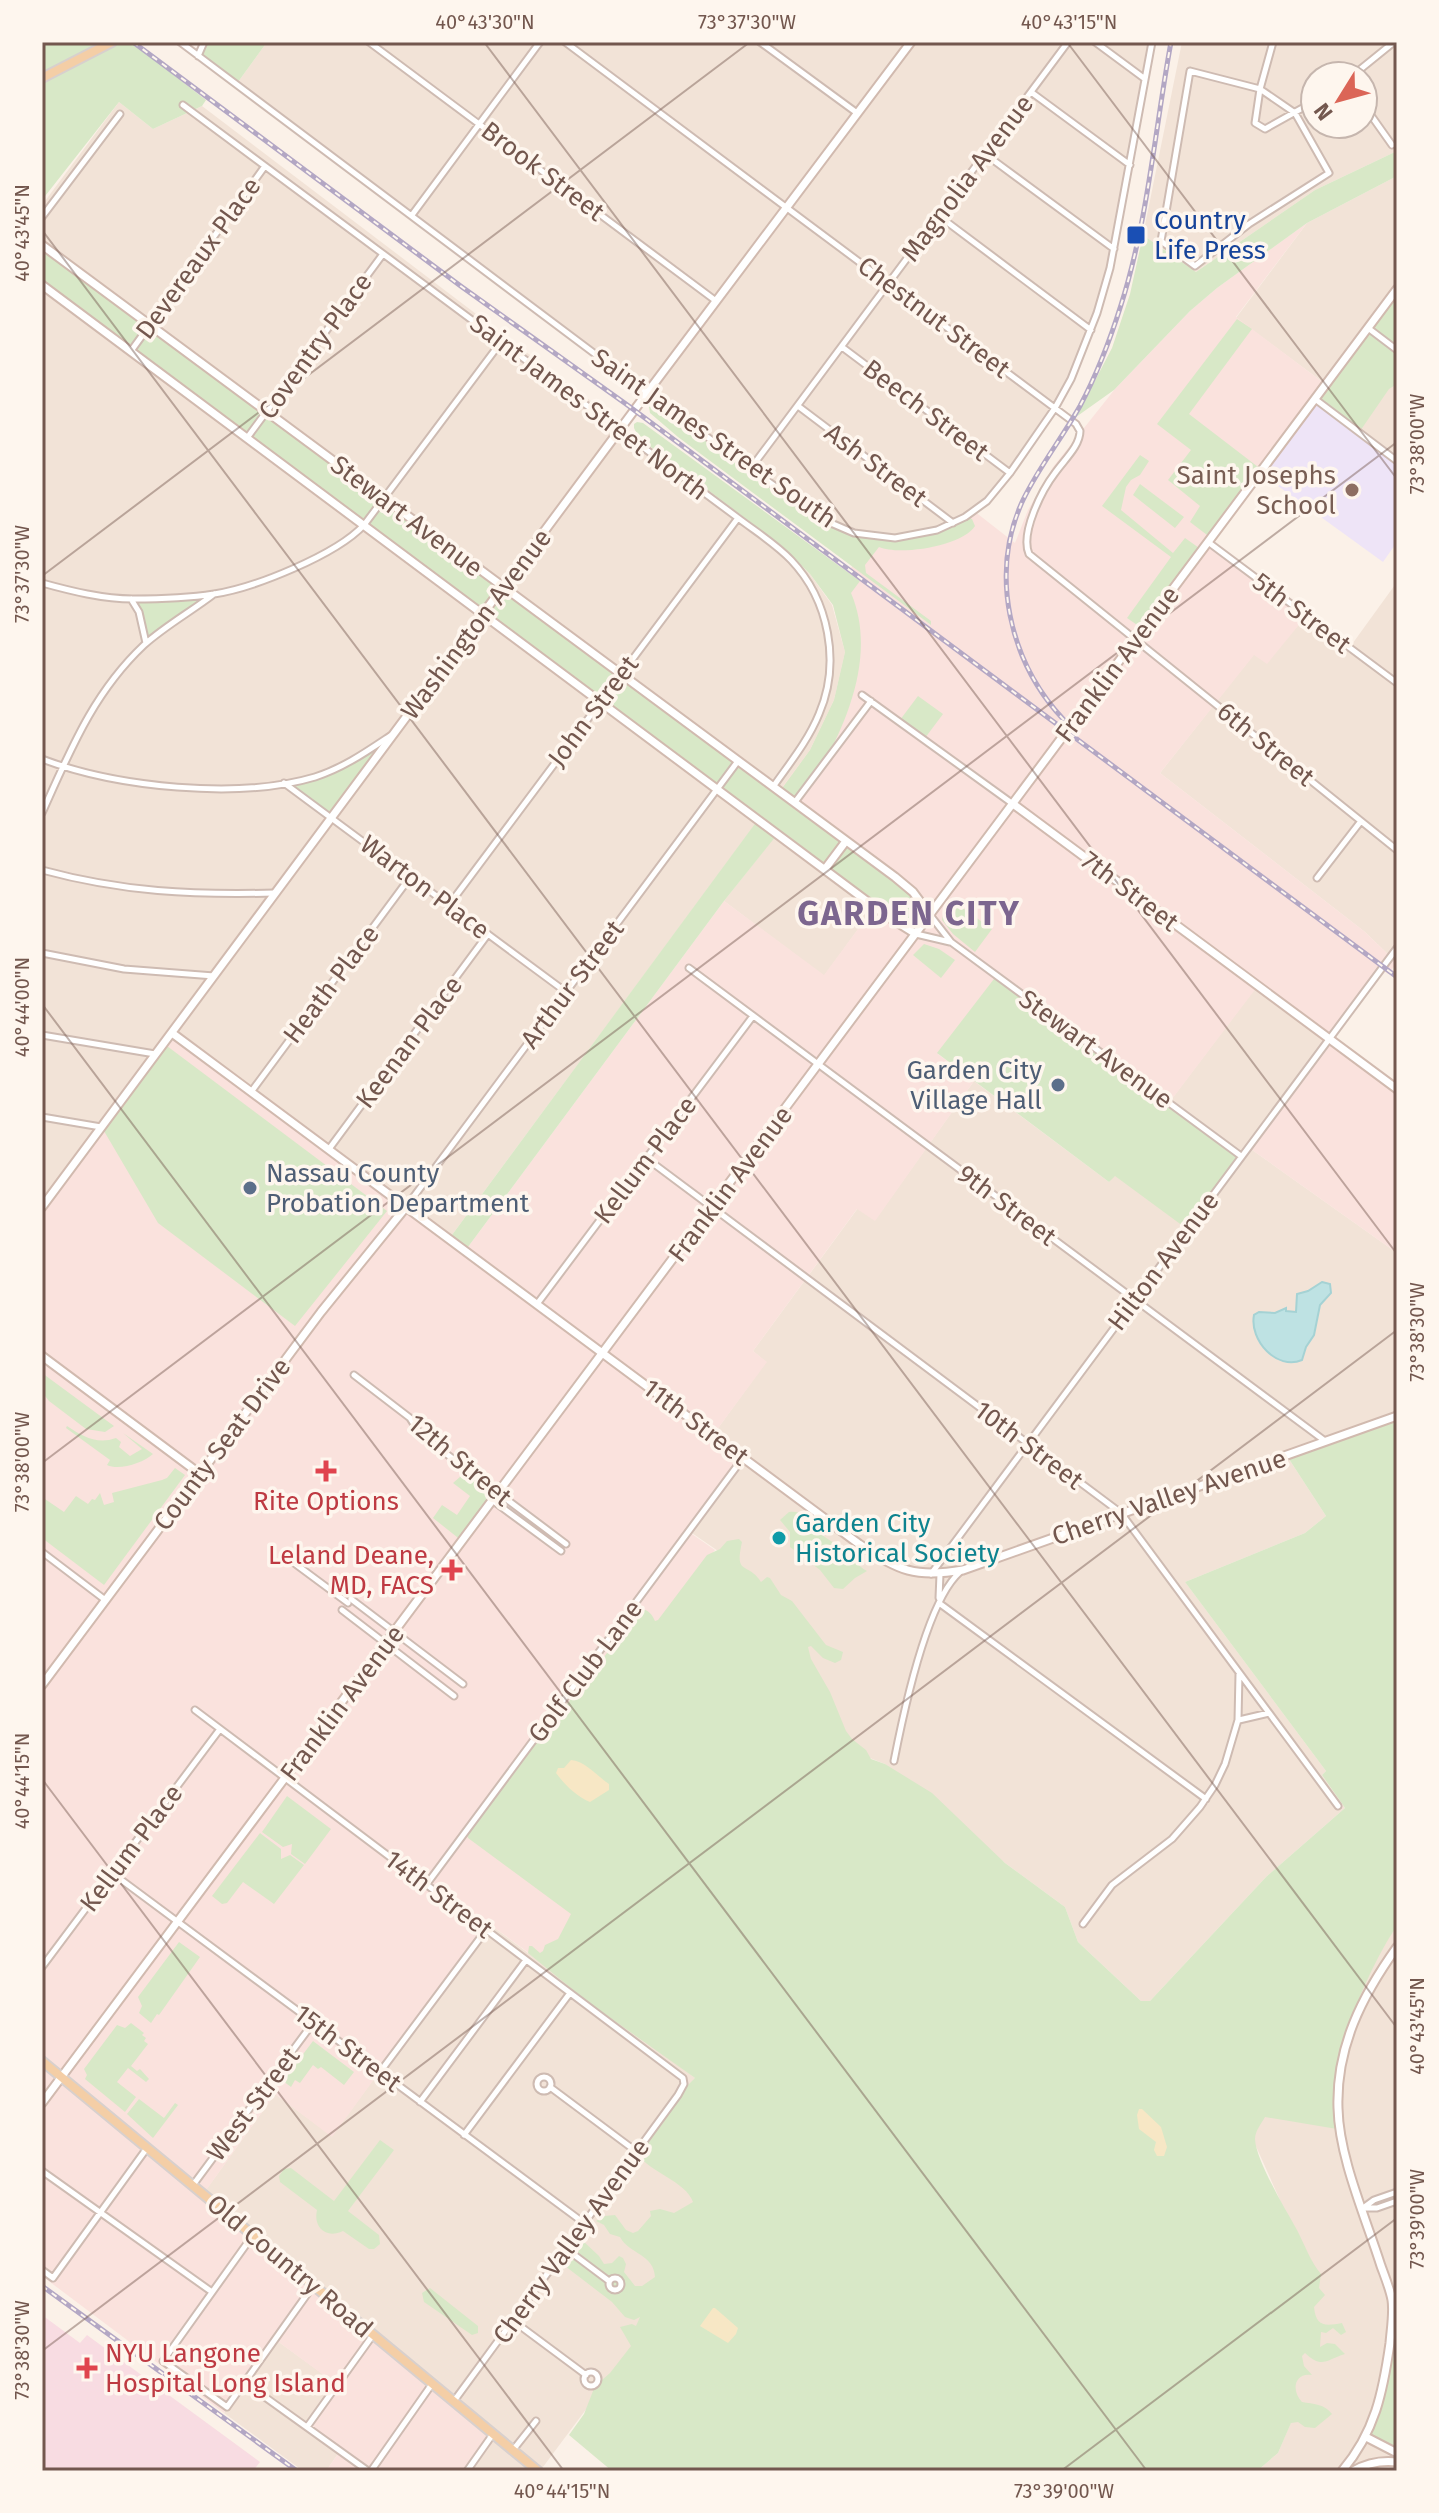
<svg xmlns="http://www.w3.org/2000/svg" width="1439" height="2513" font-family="'Fira Sans',sans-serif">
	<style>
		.residential { fill: #f2e3d7; fill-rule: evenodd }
		.commercial { fill: #fae2dd }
		.education { fill: #eee4f7 }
		.medical { fill: #f8dce2 }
		.green { fill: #d8e8c7 }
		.sand { fill: #f7e7c5 }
		.water { fill: #bee2e3; stroke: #a5d2d4; stroke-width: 2 }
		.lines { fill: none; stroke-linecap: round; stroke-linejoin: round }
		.street-casing { stroke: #cebbb2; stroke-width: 9 }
		.secondary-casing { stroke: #d1baaf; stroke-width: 11 }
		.primary-casing { stroke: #d8d0cd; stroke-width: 12 }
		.street { stroke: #fff; stroke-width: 5 }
		.secondary { stroke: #fff; stroke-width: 7 }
		.primary { stroke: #f4cea6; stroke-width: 8 }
		.rail-casing { stroke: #b3a7c4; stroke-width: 5 }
		.rail { stroke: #fef6ee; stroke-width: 2; stroke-dasharray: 6; stroke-linecap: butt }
		.ticks { fill: none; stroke: #73574e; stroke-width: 2; stroke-opacity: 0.45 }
		.transit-dot { fill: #1a4fb4; stroke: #fef6ee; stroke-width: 3 }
		.education-dot { fill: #8d6e63; stroke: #fef6ee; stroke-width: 3 }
		.service-dot { fill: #5c6f8a; stroke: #fef6ee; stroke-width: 3 }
		.health-dot { fill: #e0444e; stroke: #fef6ee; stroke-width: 3 }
		.culture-dot { fill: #0f9aa8; stroke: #fef6ee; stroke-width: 3 }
		.labels { text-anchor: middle; stroke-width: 7; stroke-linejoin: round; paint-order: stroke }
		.street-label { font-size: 26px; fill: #73574e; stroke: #fef6ee }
		.transit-label { font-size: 26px; fill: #164399; stroke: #fef6ee; text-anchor: start }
		.education-label { font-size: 26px; fill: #785e54; stroke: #fef6ee; text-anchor: end }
		.service-label { font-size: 26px; fill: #4e5e75; stroke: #fef6ee; text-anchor: end }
		.health-label { font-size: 26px; fill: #be3a42; stroke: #fef6ee }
		.culture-label { font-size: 26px; fill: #0d838f; stroke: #fef6ee; text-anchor: start }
		.district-label { font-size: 34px; font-weight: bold; letter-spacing: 2px; fill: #7c668f; stroke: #fef6ee }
		.neatline { fill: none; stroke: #73574e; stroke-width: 3 }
		.ticks-label { font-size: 20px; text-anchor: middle; fill: #73574e }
	</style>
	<rect width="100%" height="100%" fill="#fbf1e8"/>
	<path class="residential" d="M267,42H1152L1110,268L1091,330L1055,408L987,501L953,523L909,536L854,533L817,517L238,82Z
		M1182,42H1397V151L1315,190L1196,272L1143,235ZM1315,76H1363V124H1315Z
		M119,102L153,129L202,106L782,546L810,574L832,605L845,652L834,700L810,750L449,1239L42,1207V205Z
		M1397,176V462L1312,400L1324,383L1236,318L1307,223Z
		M1397,582V963L1365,932L1160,773L1254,654L1307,615L1350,647Z
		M776,835L875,906L824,976L724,901Z
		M1257,986L1329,1038L1248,1147L1397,1253V1416L1287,1456L1326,1516L1305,1533L1185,1582L1326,1771L1322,1775L1345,1808L1267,1876L1150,2001H1141L1078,1942L1065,1907L1005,1863L885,1764L860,1754L721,1553L689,1531L713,1435L766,1362L753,1351L858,1208L875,1220L974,1081L1109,1182Z
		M488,1923L695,2078L700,2200L634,2345L540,2471H472L496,2437L203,2194L275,2094L332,2136Z
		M1397,1926V2464L1359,2471H1257L1278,2453L1295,2413L1293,2229L1250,2133Z
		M276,2340L338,2385L340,2451L326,2471H303L224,2413Z"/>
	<path class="commercial" d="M1307,223L1236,317L1325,384L1210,542L1307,615L1267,664L1254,655L1160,773L1365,932L1397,963L1388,974L1381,968L1329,1038L1397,1089V1253L1248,1147L1329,1039L1257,987L1169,1103L938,1054L974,1081L875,1221L857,1209L753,1351L767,1362L713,1435L744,1458L689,1532L715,1550L656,1627L638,1613L469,1837L578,1918L544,1964L488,1923L332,2137L275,2094L204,2193L496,2437L472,2471H326L340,2451L307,2427L337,2385L276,2340L224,2413L42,2276V1207L172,1033L465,1251L724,901L824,975L875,906L779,791L810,750L834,700L845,652L833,605L827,597L877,536L898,538L941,529L974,511L1015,543L1028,510L1053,467L1115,389L1190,311L1217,288Z"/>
	<path class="education" d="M1312,400L1397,462V542L1383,562L1260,473Z"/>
	<path class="medical" d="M42,2315L80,2343L87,2335L260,2462L253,2471H42Z"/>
	<path class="green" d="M42,42H103L119,45L131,42L206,100L202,106L153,129L119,102L42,200Z
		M206,42H267L238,82L202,54Z
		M1397,151V176L1307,223L1217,288L1190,311L1114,390L1076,417L1112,348L1130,294L1143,235L1196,272L1315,190Z
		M42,242L780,791L810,750L834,700L845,652L833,605L810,574L782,546L639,438L634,428V424L637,422L643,423L860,581L851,593C881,663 837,747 798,805L918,897L926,914L918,925L905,927L776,836L724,901L465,1251L449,1239L757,821L42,285Z
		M1397,286V384L1389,389L1358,434L1312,400Z
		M1237,319L1252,329L1189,414L1262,470L1211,538L1190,522L1200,506L1168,480L1191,450L1157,424Z
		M658,396L817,516C872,542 911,543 965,517L972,519L975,526C963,546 900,556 879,547L865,565L866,573L931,621V625L678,437L650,413L649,407Z
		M1140,455L1149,461L1140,475L1131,480L1126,487L1121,510L1173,553L1185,538L1202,550L1143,629L1127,618L1171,557L1102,506Z
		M1140,484L1184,517L1175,528L1133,495Z
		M214,594L146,644L144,629L131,599Z
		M918,696L943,714L925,738L900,720Z
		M396,733L332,818L284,782L336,769Z
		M953,901L992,929L975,952L953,934L942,920L943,915Z
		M924,944L939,949L955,960L941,978L913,955Z
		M997,975L1241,1156L1187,1229L1115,1176L1109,1182L937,1053Z
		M167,1046L387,1211L295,1326L158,1223L104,1131Z
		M42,1373L114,1426L105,1432L86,1429L49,1401L42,1392Z
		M1397,1416V1926C1376,1956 1351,2012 1343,2047C1338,2073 1339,2103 1337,2129L1265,2117C1261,2124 1255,2131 1255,2139C1256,2161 1286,2210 1297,2230C1305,2245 1310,2261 1321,2274L1319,2288L1325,2295L1314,2307C1316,2327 1325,2326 1342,2323L1346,2332L1341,2335L1333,2328L1326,2333L1321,2332L1320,2347L1327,2343L1335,2344L1345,2354C1326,2360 1322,2369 1305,2353L1302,2356L1304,2366L1312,2375C1294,2372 1291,2391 1302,2402C1313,2404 1325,2404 1332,2414L1315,2428L1305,2427L1298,2422L1291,2423L1278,2453L1257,2471H612L569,2435L584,2414L595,2386L610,2373L631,2346L620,2327L632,2324L636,2326L640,2317L634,2320L625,2317L612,2302L565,2266L563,2256L570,2246L582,2240L599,2256L604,2264L612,2263L619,2256L623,2258L626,2264L624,2272L635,2286H642L655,2277C654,2254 629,2254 620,2237L610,2234L604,2225L596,2221L604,2216L615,2215L626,2230L633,2233L638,2231L651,2216L650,2211L660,2209L674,2213L693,2202C686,2181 648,2172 637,2153L663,2123L685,2088L695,2078L588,2002L528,1953L529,1946H532L540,1953L543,1951L545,1945L558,1939L571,1914L468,1838L467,1834L538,1740L595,1669L630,1622L635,1611C645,1606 651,1612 655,1621L658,1620L707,1555L720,1549L727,1541L739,1539L742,1542C734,1577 748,1561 761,1582L767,1577L770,1578L781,1595L792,1601L826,1645L843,1652L841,1660L835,1663L823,1658L811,1646L808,1647L811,1659L830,1692L846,1731L852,1739L866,1750L871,1759L885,1764L932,1793L1005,1863L1065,1907L1078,1942L1141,2001H1150L1267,1876L1345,1808L1322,1775L1326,1771L1185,1582L1305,1533L1326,1516L1287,1456Z
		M67,1426C82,1436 97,1445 116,1438L121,1442L119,1447L130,1456L142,1449L123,1433L153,1454C143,1463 119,1471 107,1465L110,1460L66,1428Z
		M175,1468L185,1475L104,1585L42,1538V1497L64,1512L76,1496L88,1504L92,1499L95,1500L100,1493L104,1505L114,1502L112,1493L162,1480L167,1478Z
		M468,1470L498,1492L462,1541L433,1518L442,1505L457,1515L470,1496L453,1483Z
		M789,1512C806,1510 807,1523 817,1531C825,1538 835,1543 844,1550C852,1557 857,1566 867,1571L855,1578L843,1589L834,1588L820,1570L790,1547V1532L780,1520Z
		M287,1796L331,1829L305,1864L291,1854L292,1844L283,1847L262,1832Z
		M260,1833L281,1849V1859L290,1855L304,1865L274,1904L243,1882L227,1903L222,1904L212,1896Z
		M179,1942L200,1957L159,2015L157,2014L151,2023L139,2013L142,2006L138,1997Z
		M131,2023L144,2033L142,2035L146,2038L144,2041L148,2044L131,2066L137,2071L140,2069L149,2079L146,2082L128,2068L117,2082L136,2097L125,2112L85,2079L87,2075L84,2069L117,2025L125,2028Z
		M313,2041L354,2072L344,2085L321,2067L318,2069L313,2065L300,2083L295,2080L291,2087L283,2081Z
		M139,2099L164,2118L175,2103L178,2105L153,2138L127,2114Z
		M380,2140L394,2150L348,2211L379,2235L380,2244L374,2249H369L343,2231C326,2239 313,2228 317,2210L280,2182L279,2176L284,2169L291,2168L334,2201Z
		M430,2288L478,2326V2333L472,2335L424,2302L422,2293Z
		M1395,2318L1397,2322V2450L1369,2435L1385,2392Z"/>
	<path class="sand" d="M571,1760C585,1761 597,1776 609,1784V1790L590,1802C576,1796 565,1785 556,1773L558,1768H564Z
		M1139,2109H1142L1161,2127L1167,2147L1164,2156H1157L1154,2150L1156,2142L1139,2129L1137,2115Z
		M713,2308H715L738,2328L736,2334L728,2343L700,2326Z"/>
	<path class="water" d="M1322,1282L1330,1284L1331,1293L1320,1305L1314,1335L1306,1347L1302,1360C1277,1371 1249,1340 1254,1315L1259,1312L1275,1313L1286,1308V1311L1296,1312L1297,1294L1308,1291Z"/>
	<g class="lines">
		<g class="street-casing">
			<path id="street" d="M180,42L647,393L817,517L854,533L895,538L937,530L965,517L987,501L1010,473L1055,408L1071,379L1097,313L1110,268L1152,42
				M369,42L716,301
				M565,42L1076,424L1080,431C1080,446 1064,460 1055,473C1042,490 1020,533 1029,554L1397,850
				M760,42L857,113
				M1095,42L1145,79
				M1273,42L1260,89L1255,123L1265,129L1315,101
				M198,56L204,42
				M1190,71L1260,89L1295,113L1329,173L1249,224L1195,266L1161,241Z
				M1352,76L1394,42
				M1031,92L1130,165
				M1363,104L1392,145
				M183,105L738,518C755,531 776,544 791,560C829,600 841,663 819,714C808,741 789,764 773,787
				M985,154L1114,249
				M412,215L540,42
				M939,216L1091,330
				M42,217L120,114
				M1368,328L1397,350
				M842,347L1010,473
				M131,351L265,166
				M1315,399L1397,461
				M798,406L953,523
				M247,438L383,254
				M751,468L1068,42
				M1208,542L1397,683
				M42,583C71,591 103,599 133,599C159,599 188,598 214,594C254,588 336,555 364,525L501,342
				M131,599L139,612L146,643
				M862,695L1013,804
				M42,759C116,787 238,800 315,777C343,768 366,752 390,736
				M284,783L566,992
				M795,802L871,701
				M42,813C70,751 93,693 144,645C165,626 192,611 214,594
				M42,870C123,892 192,895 275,893
				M1317,878L1361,821
				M449,905L738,518
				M930,915L951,942L1241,1156
				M916,934L950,942
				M42,953L124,969L214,976
				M689,968L1325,1441
				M42,1035L155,1054
				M251,1092L411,876
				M42,1117L101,1127
				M329,1149L488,934
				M646,1158L1121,1513L1338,1806
				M406,1207L738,761
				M537,1304L753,1016
				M354,1375L410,1418L420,1434L566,1544
				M492,1500L561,1551
				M42,1552L104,1599
				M290,1560L348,1603
				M931,1574L1397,948
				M939,1598L940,1574
				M351,1599L463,1684
				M939,1603L1206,1799
				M342,1610L454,1696
				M195,1710L683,2078L684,2084L678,2095L454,2401
				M1239,1720L1269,1713
				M894,1761C903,1715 926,1602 960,1572
				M112,1873L584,2223
				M426,1885L743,1458
				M1083,1924L1112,1885L1172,1839L1200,1807L1215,1785L1225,1764L1238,1720L1239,1674
				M42,1967L220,1729
				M380,2072L486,1930
				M537 2084a7 7 0 1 1 14 0a7 7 0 1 1-14 0Z
				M550,2087L637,2152
				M420,2102L526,1960
				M464,2135L570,1993
				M42,2171L212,2292
				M193,2185L313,2023
				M1397,2192L1374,2200L1363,2208H1377L1397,2201
				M253,2235L163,2361L227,2407L313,2286
				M565,2248L609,2281
				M42,2270L53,2278L147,2148
				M609 2284a6 6 0 1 1 12 0a6 6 0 1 1-12 0Z
				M512,2320L586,2375
				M584 2379a7 7 0 1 1 14 0a7 7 0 1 1-14 0Z
				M244,2382L368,2471
				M307,2427L373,2335
				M513,2450L536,2421
				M371,2471L432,2384
				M467,2471L493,2434"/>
		</g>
		<g class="secondary-casing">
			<path id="secondary" d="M42,245L895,877L913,892L930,915
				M42,285L884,914L916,934
				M1013,804L1397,1089
				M825,869L846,841
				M172,1033L859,1544C898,1571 916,1578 963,1570L1397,1416
				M42,1207L647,393L911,42
				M42,1356L200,1474
				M42,1685L321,1312L406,1207
				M42,2103L1397,289
				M1366,2437L1397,2453
				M1342,2471C1375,2432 1383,2392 1390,2343C1391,2330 1394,2313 1392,2300C1390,2289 1385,2277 1381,2266C1366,2218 1339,2158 1338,2108C1336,2047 1362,1996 1397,1947
				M1353,2471C1367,2463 1380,2460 1397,2462"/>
		</g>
		<g class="primary-casing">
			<path id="primary" d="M42,78L112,42
				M42,2061L538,2471"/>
		</g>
		<use href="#street" class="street"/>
		<use href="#secondary" class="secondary"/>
		<use href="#primary" class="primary"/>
		<g class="rail-casing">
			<path id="rail" d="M133,42L462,287L626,404L1397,977
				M1064,720C1009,662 989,573 1023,500C1039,467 1062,438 1080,406C1097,374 1110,340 1121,305C1148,220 1155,129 1171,42
				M42,2286L297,2471"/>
		</g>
		<use href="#rail" class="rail"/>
	</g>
	<path class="ticks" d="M484,42L1397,1254M1067,42L1397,479M42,230L1397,2028M42,576L750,42M42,1004L1147,2471M42,1463L1397,442M42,1779L564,2471M42,2351L1397,1330M1061,2471L1397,2218"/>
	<rect class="transit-dot" x="1126" y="225" width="20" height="20" rx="4"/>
	<circle class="education-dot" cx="1352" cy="490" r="8"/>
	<g class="service-dot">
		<circle cx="1058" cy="1085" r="8"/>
		<circle cx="250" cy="1188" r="8"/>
	</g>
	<g class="health-dot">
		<path d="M322 1459h8v8h8v8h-8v8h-8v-8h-8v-8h8z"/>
		<path d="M448 1558h8v8h8v8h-8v8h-8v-8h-8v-8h8z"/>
		<path d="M83 2356h8v8h8v8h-8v8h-8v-8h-8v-8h8z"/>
	</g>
	<circle class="culture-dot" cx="779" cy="1538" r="8"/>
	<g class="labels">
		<g class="street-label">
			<text transform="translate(543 171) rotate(37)" y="9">Brook Street</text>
			<text transform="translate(967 178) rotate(-53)" y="9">Magnolia Avenue</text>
			<text transform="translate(198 258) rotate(-54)" y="9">Devereaux Place</text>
			<text transform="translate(934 317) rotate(37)" y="9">Chestnut Street</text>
			<text transform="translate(315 346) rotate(-54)" y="9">Coventry Place</text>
			<text transform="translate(589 407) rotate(37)" y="9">Saint James Street North</text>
			<text transform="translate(926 410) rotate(37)" y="9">Beech Street</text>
			<text transform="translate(714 438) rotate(35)" y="9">Saint James Street South</text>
			<text transform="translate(876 465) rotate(37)" y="9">Ash Street</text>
			<text transform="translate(407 516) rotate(37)" y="9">Stewart Avenue</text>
			<text transform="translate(1302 613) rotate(37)" y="9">5th Street</text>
			<text transform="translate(476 624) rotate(-53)" y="9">Washington Avenue</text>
			<text transform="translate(1117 664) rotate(-53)" y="9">Franklin Avenue</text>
			<text transform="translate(593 711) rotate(-53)" y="9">John Street</text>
			<text transform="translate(1266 744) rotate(39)" y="9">6th Street</text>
			<text transform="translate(425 887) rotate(37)" y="9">Warton Place</text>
			<text transform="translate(1130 891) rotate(37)" y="9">7th Street</text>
			<text transform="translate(331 984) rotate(-53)" y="9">Heath Place</text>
			<text transform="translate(572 984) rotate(-53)" y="9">Arthur Street</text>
			<text transform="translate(409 1042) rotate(-53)" y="9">Keenan Place</text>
			<text transform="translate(1096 1049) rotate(36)" y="9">Stewart Avenue</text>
			<text transform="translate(645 1160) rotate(-53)" y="9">Kellum Place</text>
			<text transform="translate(730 1184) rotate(-53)" y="9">Franklin Avenue</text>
			<text transform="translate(1007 1205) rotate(37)" y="9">9th Street</text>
			<text transform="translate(1163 1261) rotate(-53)" y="9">Hilton Avenue</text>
			<text transform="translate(696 1422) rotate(37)" y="9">11th Street</text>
			<text transform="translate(222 1444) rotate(-53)" y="9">County Seat Drive</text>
			<text transform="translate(1029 1445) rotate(37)" y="9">10th Street</text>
			<text transform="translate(460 1460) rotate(40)" y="9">12th Street</text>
			<text transform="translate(1169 1497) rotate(-19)" y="9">Cherry Valley Avenue</text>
			<text transform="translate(585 1671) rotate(-53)" y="9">Golf Club Lane</text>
			<text transform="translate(342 1703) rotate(-53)" y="9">Franklin Avenue</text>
			<text transform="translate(131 1848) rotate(-53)" y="9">Kellum Place</text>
			<text transform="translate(439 1894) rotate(37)" y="9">14th Street</text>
			<text transform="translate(348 2048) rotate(37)" y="9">15th Street</text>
			<text transform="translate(253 2104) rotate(-53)" y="9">West Street</text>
			<text transform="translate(571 2241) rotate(-54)" y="9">Cherry Valley Avenue</text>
			<text transform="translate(290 2266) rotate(40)" y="9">Old Country Road</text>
		</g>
		<g class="transit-label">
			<text x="1154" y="229">Country<tspan x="1154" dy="30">Life Press</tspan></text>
		</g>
		<g class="education-label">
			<text x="1336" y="484">Saint Josephs<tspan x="1336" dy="30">School</tspan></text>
		</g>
		<g class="service-label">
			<text x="1042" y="1079">Garden City<tspan x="1042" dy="30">Village Hall</tspan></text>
			<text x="266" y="1182" text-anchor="start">Nassau County<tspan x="266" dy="30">Probation Department</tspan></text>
		</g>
		<g class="health-label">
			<text x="326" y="1510">Rite Options</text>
			<text x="434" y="1564" text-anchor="end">Leland Deane,<tspan x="434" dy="30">MD, FACS</tspan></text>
			<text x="105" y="2362" text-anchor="start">NYU Langone<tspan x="105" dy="30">Hospital Long Island</tspan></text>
		</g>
		<g class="culture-label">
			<text x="795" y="1532">Garden City<tspan x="795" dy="30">Historical Society</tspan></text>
		</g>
		<g class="district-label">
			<text x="909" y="925">GARDEN CITY</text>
		</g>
	</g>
	<rect width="1439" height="2513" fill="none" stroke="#fef6ee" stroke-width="88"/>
	<g transform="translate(1339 100) rotate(233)"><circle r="38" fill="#fef6ee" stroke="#c6b6ae" stroke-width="2"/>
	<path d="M0-6L14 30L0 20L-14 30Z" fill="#db6557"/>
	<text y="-12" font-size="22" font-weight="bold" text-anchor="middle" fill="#73574e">N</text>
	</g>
	<rect x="44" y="44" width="1351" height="2425" class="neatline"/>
	<g class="ticks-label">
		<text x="485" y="29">40°43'30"N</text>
		<text x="747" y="29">73°37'30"W</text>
		<text x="1069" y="29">40°43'15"N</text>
		<text transform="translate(22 233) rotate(-90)" y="7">40°43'45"N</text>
		<text transform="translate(1417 444) rotate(-90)" y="7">73°38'00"W</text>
		<text transform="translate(22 574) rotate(-90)" y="7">73°37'30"W</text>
		<text transform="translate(22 1007) rotate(-90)" y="7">40°44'00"N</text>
		<text transform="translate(1417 1332) rotate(-90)" y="7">73°38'30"W</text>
		<text transform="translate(22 1462) rotate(-90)" y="7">73°38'00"W</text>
		<text transform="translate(22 1781) rotate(-90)" y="7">40°44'15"N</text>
		<text transform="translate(1417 2026) rotate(-90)" y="7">40°43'45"N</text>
		<text transform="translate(1417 2219) rotate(-90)" y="7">73°39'00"W</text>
		<text transform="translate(22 2350) rotate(-90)" y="7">73°38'30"W</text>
		<text x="562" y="2498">40°44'15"N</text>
		<text x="1064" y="2498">73°39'00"W</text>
	</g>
</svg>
